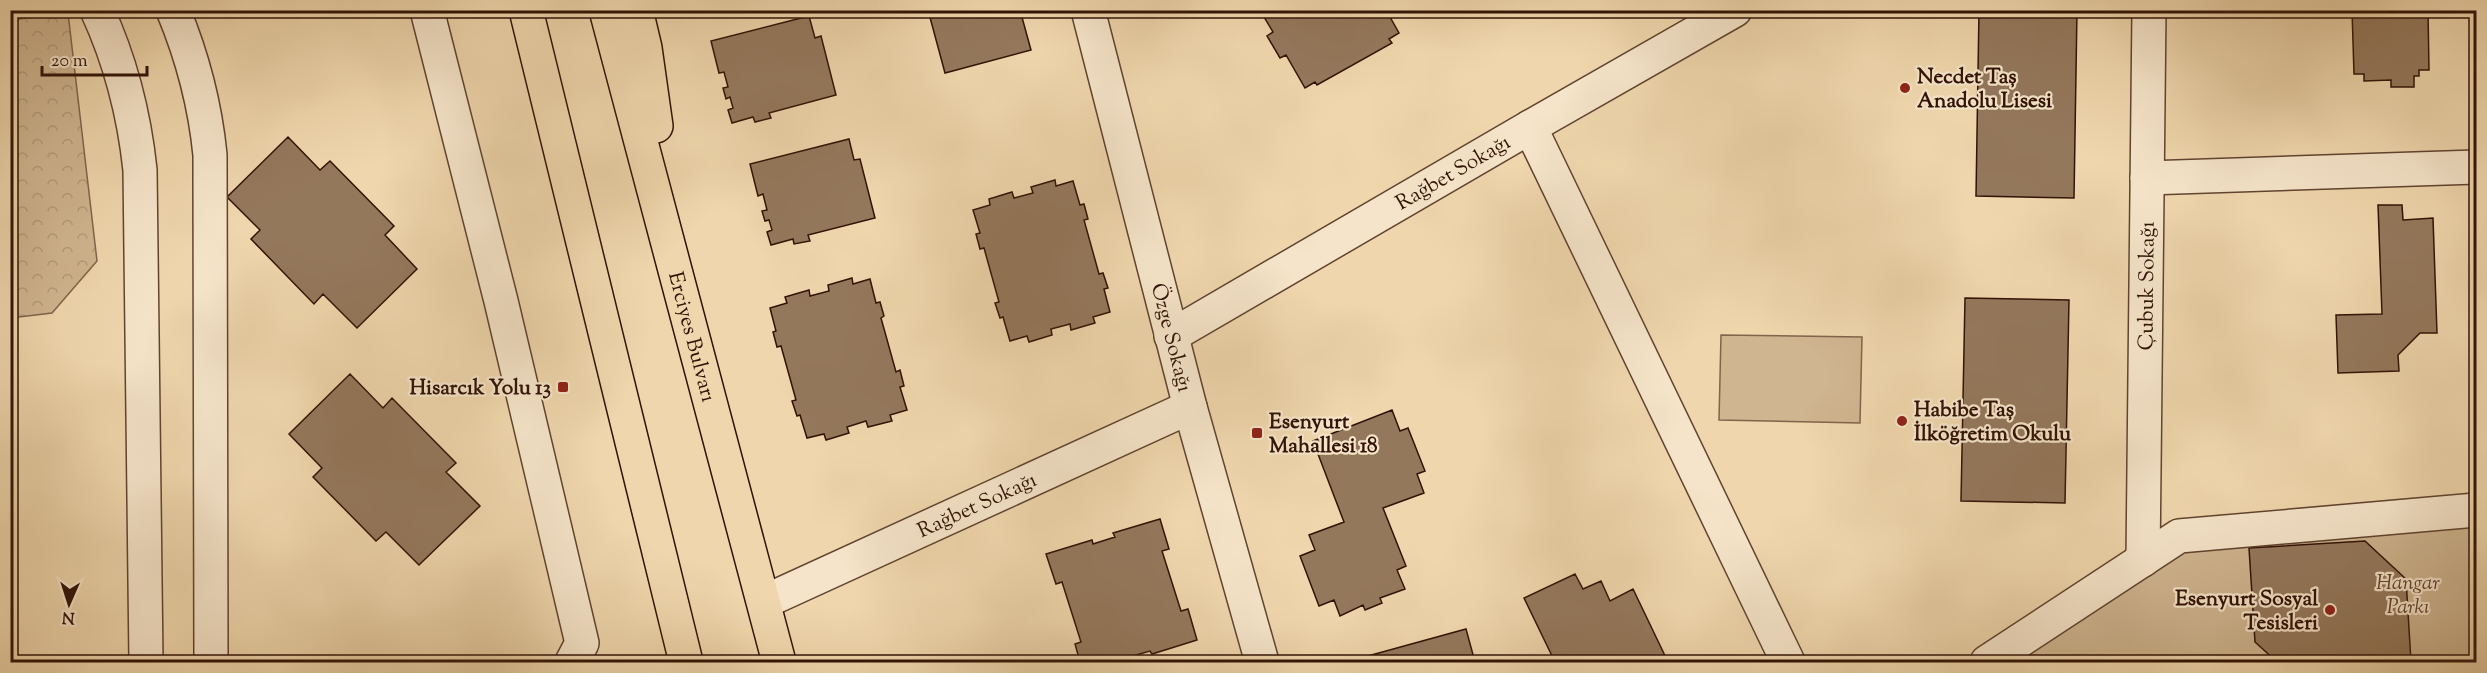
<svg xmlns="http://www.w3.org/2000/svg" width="2487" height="673" font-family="'Sorts Mill Goudy',serif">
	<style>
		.forest { fill: url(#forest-crowns); stroke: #80644b; stroke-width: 1.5 }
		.green { fill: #cfb590; stroke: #80644b; stroke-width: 1.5 }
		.building { fill: #94785c; stroke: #311306; stroke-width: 1.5 }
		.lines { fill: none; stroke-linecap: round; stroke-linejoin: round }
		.minor-casing { stroke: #604430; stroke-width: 36 }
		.trunk-casing { stroke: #311306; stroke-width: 36 }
		.minor { stroke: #f5e4c9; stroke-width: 33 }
		.trunk { stroke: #efd6ac; stroke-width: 33 }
		.poi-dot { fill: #8f2418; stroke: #f5e4c9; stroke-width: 2 }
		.labels { text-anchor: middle; stroke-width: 4.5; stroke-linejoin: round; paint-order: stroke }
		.poi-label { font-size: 21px; font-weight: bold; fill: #311306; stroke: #f5e4c9; text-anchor: start }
		.street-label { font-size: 21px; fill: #311306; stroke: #f5e4c9 }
		.park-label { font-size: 21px; font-style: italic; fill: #60442f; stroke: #f5e4c9 }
	</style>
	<defs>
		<pattern id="forest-crowns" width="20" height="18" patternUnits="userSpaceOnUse" patternTransform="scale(1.5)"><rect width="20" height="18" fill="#cfb590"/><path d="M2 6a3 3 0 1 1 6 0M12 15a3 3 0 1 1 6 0" fill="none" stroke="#b29b7b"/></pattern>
	</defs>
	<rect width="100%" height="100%" fill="#efd6ac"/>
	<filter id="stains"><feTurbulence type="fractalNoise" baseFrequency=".00333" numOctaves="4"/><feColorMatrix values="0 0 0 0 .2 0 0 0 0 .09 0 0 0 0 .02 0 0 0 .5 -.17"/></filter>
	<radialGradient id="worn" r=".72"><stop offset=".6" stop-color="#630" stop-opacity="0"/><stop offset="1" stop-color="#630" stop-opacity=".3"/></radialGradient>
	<path class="forest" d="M68,13L97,261L52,313L11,318V20Z"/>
	<path class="green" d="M1721,335L1862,337L1860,423L1719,420Z
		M2476,519V662H2015L2184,549Z"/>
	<path class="building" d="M928,10H1020L1031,50L945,73Z
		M1264,10H1386L1399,33L1389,39L1392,43L1317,85L1315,82L1305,88L1286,55L1280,58L1267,36L1273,32L1261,12Z
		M1979,10H2077L2074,198L1976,196Z
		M2352,10H2428L2429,70H2419V76H2414V87H2391V80L2364,81V74H2354Z
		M809,16L815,38L821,36L836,95L769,113L771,118L755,122L753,117L732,123L728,110L733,108L730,97L726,99L723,88L728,87L724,72L719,73L711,41Z
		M288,137L320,170L330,161L394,226L385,235L417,269L357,328L323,294L314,304L251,239L260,230L227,197Z
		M849,139L854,160L860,159L875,218L808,235L810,241L794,244L793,239L771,245L767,232L772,230L769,220L765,221L762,211L767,210L763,194L758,196L750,164Z
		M1055,180L1056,186L1073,181L1080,205L1084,204L1088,219L1084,220L1099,274L1103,273L1108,288L1104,289L1110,312L1093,317L1095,323L1071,330L1070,324L1051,329L1052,335L1029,342L1027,336L1010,341L1003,317L1000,318L995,303L999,302L984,248L980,249L976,234L980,233L973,210L990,205L989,199L1012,192L1014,198L1033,193L1031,187Z
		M2378,205H2402L2403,220L2433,218L2437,333H2420L2398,355L2399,371L2338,373L2336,315L2382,314Z
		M852,278L853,284L870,279L876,303L880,302L884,316L881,318L896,372L900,370L904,386L900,387L907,410L890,415L892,421L868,427L866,421L847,427L849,433L826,440L824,434L807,438L800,415L797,416L792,401L796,400L781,346L777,347L773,332L776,331L770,308L787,303L785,297L809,290L810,296L829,291L828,285Z
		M1965,298L2069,300L2065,503L1961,501Z
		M350,374L383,408L392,398L456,463L446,472L480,506L419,565L386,532L376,541L313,477L322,468L289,434Z
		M1392,410L1400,431L1408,428L1425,471L1417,474L1424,493L1383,508L1406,566L1397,570L1405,589L1380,598L1382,603L1365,610L1363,605L1340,616L1334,600L1319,606L1300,556L1315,550L1309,535L1344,522L1313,441Z
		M1160,519L1169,549L1162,551L1181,611L1188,609L1197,640L1152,654L1150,651L1129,657L1130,661L1125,662H1080L1075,644L1081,642L1062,582L1056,584L1046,554L1092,540L1093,544L1115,537L1113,533Z
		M2365,541L2406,579L2411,662H2277L2255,642L2249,548Z
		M1575,574L1583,589L1601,581L1610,601L1633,589L1668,662H1565L1563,659L1555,662L1524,598Z
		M1466,629L1475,662H1346Z"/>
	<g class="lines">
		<g class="minor-casing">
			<g id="minor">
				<path d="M97,10C121,62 134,113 140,170L146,662"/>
				<path d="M173,10C193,58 205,104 210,155L211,662"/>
				<path d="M427,10L501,301L582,643L572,662"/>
				<path id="s1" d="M1088,10L1190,407L1262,662"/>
				<path d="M1530,127L1788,662"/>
				<path d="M2147,178L2476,167"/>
				<path id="s2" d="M1171,336L1530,127L1735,10"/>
				<path id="s3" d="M2143,560L2149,10"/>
				<path id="s4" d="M764,602L1190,407"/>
				<path d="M1987,662L2179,536L2476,510"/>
			</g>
		</g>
		<g class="trunk-casing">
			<g id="trunk">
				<path d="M526,10L686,662"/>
				<path id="s5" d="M606,10L779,662"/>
				<path d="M636,10L645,48L656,126"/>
			</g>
		</g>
		<use href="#minor" class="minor"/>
		<use href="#trunk" class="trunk"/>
	</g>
	<g class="poi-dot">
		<circle cx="1905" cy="88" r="6"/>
		<rect x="557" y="381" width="12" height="12" rx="3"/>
		<circle cx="1902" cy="421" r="6"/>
		<rect x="1251" y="427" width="12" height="12" rx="3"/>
		<circle cx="2330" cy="610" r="6"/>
	</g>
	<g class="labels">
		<g class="poi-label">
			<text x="1917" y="83">Necdet Taş<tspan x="1917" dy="24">Anadolu Lisesi</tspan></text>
			<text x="551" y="394" text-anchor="end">Hisarcık Yolu 13</text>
			<text x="1914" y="416">Habibe Taş<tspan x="1914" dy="24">İlköğretim Okulu</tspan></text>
			<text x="1269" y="428">Esenyurt<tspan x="1269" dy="24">Mahallesi 18</tspan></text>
			<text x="2318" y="605" text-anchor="end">Esenyurt Sosyal<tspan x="2318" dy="24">Tesisleri</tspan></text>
		</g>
		<g class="street-label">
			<text dy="7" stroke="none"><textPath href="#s2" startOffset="326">Rağbet Sokağı</textPath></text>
			<text dy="7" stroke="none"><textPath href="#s3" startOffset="274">Çubuk Sokağı</textPath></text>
			<text dy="7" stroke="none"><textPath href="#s5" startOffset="338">Erciyes Bulvarı</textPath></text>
			<text dy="7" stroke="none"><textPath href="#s1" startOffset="338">Özge Sokağı</textPath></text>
			<text dy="7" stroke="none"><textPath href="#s4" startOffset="234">Rağbet Sokağı</textPath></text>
		</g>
		<g class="park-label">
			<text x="2408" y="589">Hangar<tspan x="2408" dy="24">Parkı</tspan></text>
		</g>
	</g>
	<rect width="2487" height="673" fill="none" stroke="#efd6ac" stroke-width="36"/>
	<rect x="12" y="12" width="2463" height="649" fill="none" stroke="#311306" stroke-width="3"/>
	<rect x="18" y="18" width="2451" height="637" fill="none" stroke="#311306" stroke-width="1.5"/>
	<g transform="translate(69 604) rotate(183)" stroke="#f5e4c9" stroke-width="4.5" paint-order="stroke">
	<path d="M0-4.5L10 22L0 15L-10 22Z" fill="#311306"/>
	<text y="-9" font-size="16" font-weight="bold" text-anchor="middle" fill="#311306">N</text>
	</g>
	<path d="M42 66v9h105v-9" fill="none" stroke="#311306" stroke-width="3"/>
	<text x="51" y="66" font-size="18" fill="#311306" stroke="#f5e4c9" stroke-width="4.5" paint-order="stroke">20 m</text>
	<rect width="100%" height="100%" filter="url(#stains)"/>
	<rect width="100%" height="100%" fill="url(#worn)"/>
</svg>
